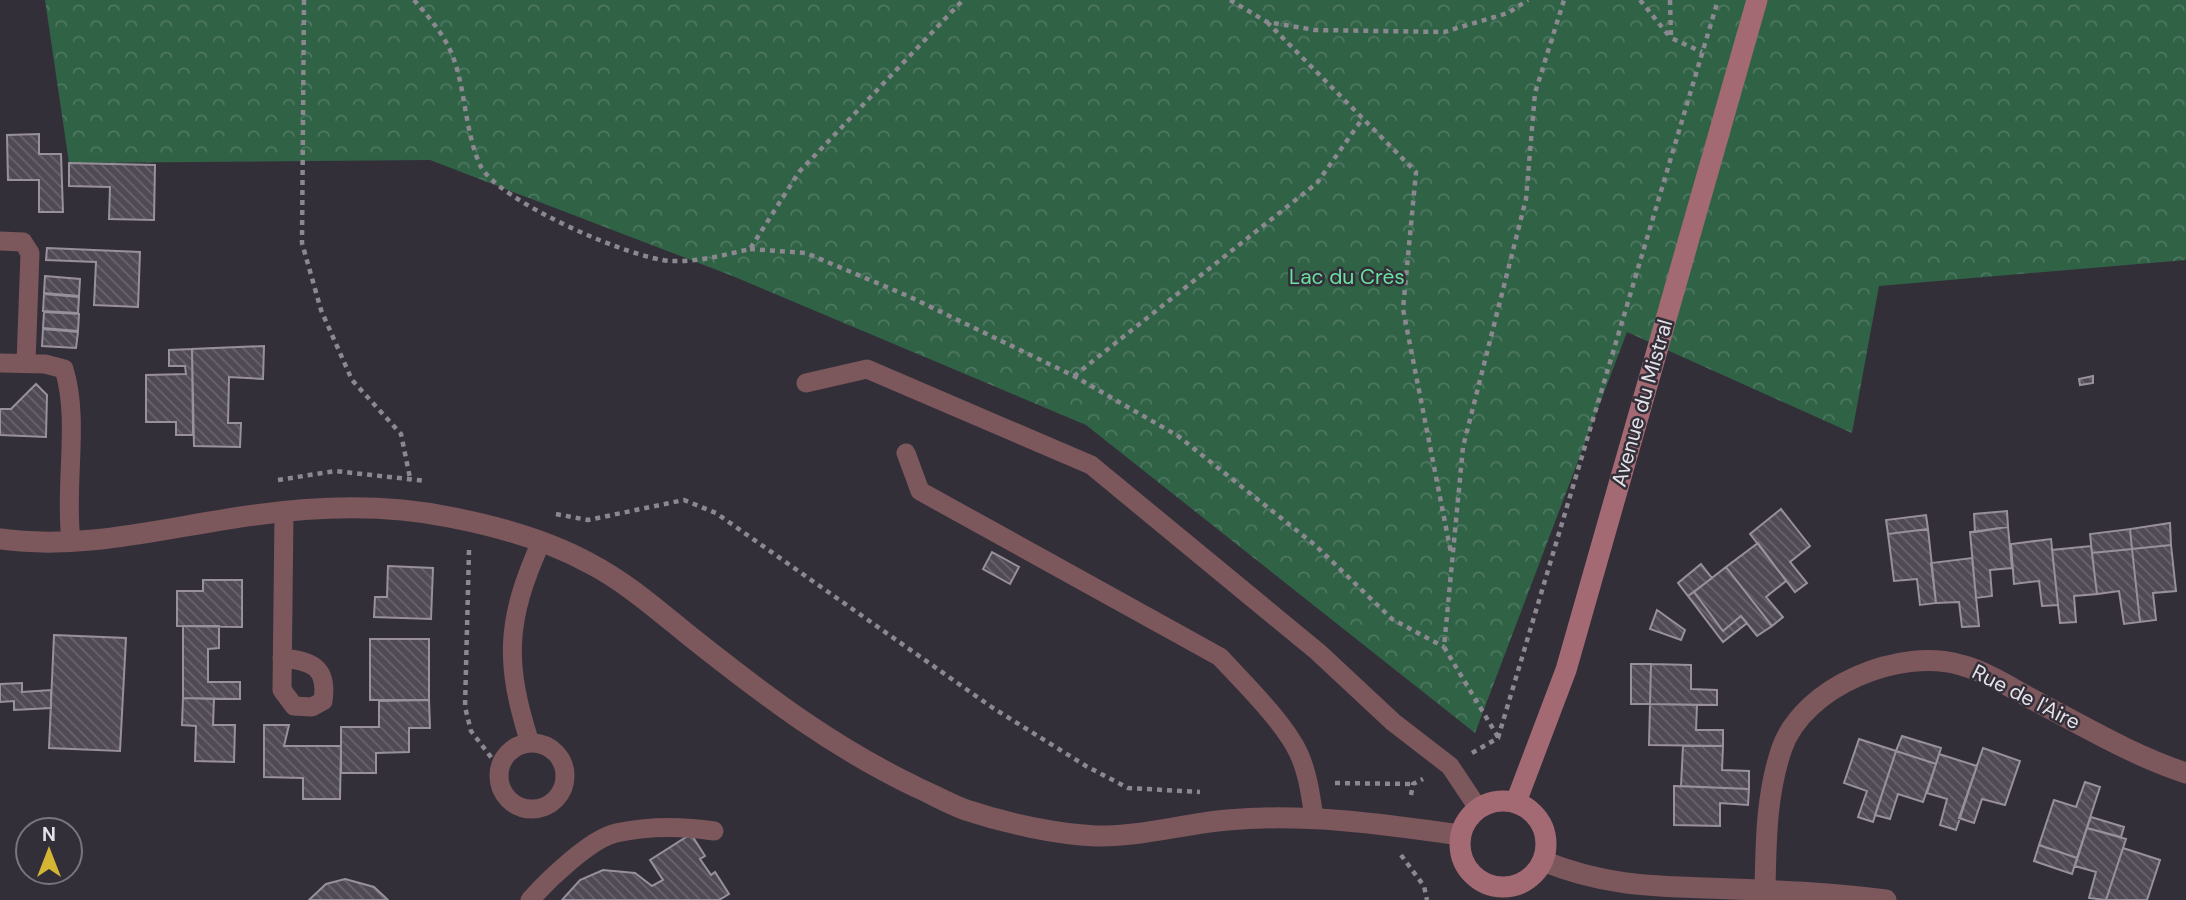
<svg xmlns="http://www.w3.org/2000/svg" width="2186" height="900" font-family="'DM Sans',sans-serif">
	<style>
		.park { fill: url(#park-crowns) }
		.building { fill: url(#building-back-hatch); stroke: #98909b; stroke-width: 2 }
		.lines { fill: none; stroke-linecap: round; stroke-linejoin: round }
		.path { stroke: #8b8890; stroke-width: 4.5; stroke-dasharray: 5 5; stroke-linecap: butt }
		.lane { stroke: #7c575c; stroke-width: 19 }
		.street { stroke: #7c575c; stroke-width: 21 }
		.secondary { stroke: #a46a73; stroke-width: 21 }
		.labels { text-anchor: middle; stroke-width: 5; stroke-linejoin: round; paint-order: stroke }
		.park-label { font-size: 21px; fill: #6ae0a1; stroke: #332f39 }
		.street-label { font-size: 21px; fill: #e4e1e8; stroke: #332f39 }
	</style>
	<defs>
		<pattern id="park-crowns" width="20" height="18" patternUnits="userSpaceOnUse" patternTransform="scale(1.75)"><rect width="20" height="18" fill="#306246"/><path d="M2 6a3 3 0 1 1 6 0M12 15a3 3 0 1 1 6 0" fill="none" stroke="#4e7861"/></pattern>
		<pattern id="building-back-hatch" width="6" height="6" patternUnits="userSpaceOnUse" patternTransform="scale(1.75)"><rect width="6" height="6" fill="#504a54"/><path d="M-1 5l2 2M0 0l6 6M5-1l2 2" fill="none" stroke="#69646d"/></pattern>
	</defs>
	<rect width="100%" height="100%" fill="#332f39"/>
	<path class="park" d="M45,0H2186V260L1879,286L1852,433L1627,332L1475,733L1086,425L730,275L430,160L69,163Z"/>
	<path class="building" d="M39,134V154H61L63,212H39V180H8L7,135Z
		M69,163L155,165L154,220L109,219L110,187L69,186Z
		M47,248L140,252L138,307L94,305L96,262L46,260Z
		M45,276L80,279L79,296L44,293Z
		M44,294L79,297L78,313L43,311Z
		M44,312L79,314L78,331L43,328Z
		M43,329L78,332L76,348L42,346Z
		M264,346L263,379L229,377L228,423H241L240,447L194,446L192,349Z
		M192,349L193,435H176V422H146V375L186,374L185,366H169V350Z
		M2093,376V383L2080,385L2079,379Z
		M36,384L47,395L46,437L0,435V409H11Z
		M1781,509L1810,546L1790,562L1807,583L1795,592L1750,534Z
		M2007,511L2008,527L1975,532L1974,514Z
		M1926,515L1928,529L1888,534L1886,520Z
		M2170,523L2171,545L2132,549L2130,529Z
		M2008,527L2012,568L1990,570L1992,596L1976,598L1970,532Z
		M1928,529L1936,603L1920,605L1917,579L1894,581L1888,534Z
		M2130,529L2132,549L2092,553L2090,534Z
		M2051,539L2058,605L2042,606L2039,581L2014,584L2011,544Z
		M1758,543L1786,581L1766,597L1783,617L1772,626L1726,567Z
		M2171,545L2176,591L2153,593L2156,620L2140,622L2132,549Z
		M2091,546L2097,594L2074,596L2076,622L2060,623L2052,550Z
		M2132,549L2140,622L2124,624L2119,591L2097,594L2092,553Z
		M992,552L1019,567L1010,584L983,569Z
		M1972,558L1979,626L1962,627L1959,602L1936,603L1931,563Z
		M1701,564L1712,578L1688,596L1678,583Z
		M388,566L433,568L431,619L374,617L375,597H387Z
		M1726,567L1772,626L1757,636L1741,616L1723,631L1694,592Z
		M203,580H242V627L177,626V591H203Z
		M1694,592L1723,631L1741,616L1747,623L1723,642L1688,596Z
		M1657,610L1685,630L1681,640L1650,629Z
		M183,626H219V648L208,649V682H240V699L183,698Z
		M54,635L126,638L120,751L49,748Z
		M370,639H429V700H370Z
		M1631,664H1651L1650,704H1631Z
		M1651,664L1691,665V689L1717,690V705L1650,704Z
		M22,683V692L51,690V708L14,710V701L0,702V684Z
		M183,698L214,699L213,725H235L234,762L195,761L196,726L182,725Z
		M429,700L430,728H409V752L376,753V773H341V727H379V701Z
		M1650,704L1697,705L1696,730H1723V746L1649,745Z
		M264,725H289L284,746H341L340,799H303V778L264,777Z
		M1902,736L1941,748L1936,764L1896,751Z
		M1859,739L1896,751L1873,822L1858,817L1867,791L1844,783Z
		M1683,746H1723L1722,770L1749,771V789L1681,786Z
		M1983,748L2020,761L2005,805L1982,799L1974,823L1959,818Z
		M1896,751L1936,764L1923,802L1898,794L1890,819L1875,815Z
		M1939,754L1977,766L1956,830L1940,825L1947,799L1927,793Z
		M2085,782L2100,787L2077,858L2039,845L2054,800L2076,807Z
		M1674,786L1749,789L1748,805L1720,803V826L1674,825Z
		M2091,817L2124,827L2121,837L2087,828Z
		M2087,828L2126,839L2106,900L2089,898L2096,872L2075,866Z
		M691,834L705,856L700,859L711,875L715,872L729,894L719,900H562L580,880L603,870L635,873L652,886L663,880L650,860Z
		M2039,845L2077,858L2072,874L2034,861Z
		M2123,848L2160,860L2147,900H2106Z
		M345,879L374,887L388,900H309L326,884Z"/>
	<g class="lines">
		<path class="path" d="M304,0L302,243L321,310L352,380L401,434L410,478
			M414,0C428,16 442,32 451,52C466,87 464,129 480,165C497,201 631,259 671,261C698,262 724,255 750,249L799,172L963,0
			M1230,0L1267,22L1315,30L1444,32L1508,13L1528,0
			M1640,0L1670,37
			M1670,0L1671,38L1702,52
			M1267,22L1416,172L1403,309L1451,553
			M750,249L806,253L908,296L1074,376L1178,436L1315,545L1392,619L1444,647
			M1074,376L1317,183L1363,118
			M278,480L335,471L426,481
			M556,514L588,520L684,500L716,513L993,708L1086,766L1128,788L1200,792
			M469,550L465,707L471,731L500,769
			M1498,737L1444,647L1463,447L1526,199L1535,93L1564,0
			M1472,753L1498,738L1718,0
			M1335,783L1413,784
			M1411,795L1413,784L1423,779
			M1401,855L1424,886L1427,900"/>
		<path class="lane" d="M0,241L23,242L30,253L26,363
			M0,363L45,364L64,369C80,421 64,486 71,541
			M806,383L867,369L1091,465L1318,652L1393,722L1450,766L1478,808
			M906,453L920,491L1220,657C1244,683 1285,723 1299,754C1308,774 1311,797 1314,818
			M282,658C312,661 328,667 323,701L312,707L294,706L282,690L284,512
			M530,743C504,662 506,620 541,542
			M499 776a33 33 0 1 1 66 0a33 33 0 1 1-66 0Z
			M530,900C548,880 590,839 616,833C648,826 682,826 714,831"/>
		<path class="street" d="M0,539C87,551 170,526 255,515C319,506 385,504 449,517C496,526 547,540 589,563C628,583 662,614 696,641C768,698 833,747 916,787C932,794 949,804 966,810C1005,823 1054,834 1096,836C1140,837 1183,824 1227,820C1305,813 1383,824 1460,835
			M1543,861C1609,888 1661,886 1732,889C1783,891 1835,893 1886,900
			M1765,890C1766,842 1766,794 1782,748C1804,686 1900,647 1961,665C1984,671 2007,685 2028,697C2080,724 2131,755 2186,773"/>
		<path class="secondary" d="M1460 844a43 43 0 1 1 86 0a43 43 0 1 1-86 0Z
			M1516,802L1566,670L1757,0"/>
	</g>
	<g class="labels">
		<g class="park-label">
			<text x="1347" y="284">Lac du Crès</text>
		</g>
		<g class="street-label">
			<text transform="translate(1642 403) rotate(-74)" y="7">Avenue du Mistral</text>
			<text transform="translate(2026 697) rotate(27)" y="7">Rue de l'Aire</text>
		</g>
	</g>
	<g transform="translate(49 851)"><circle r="33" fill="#332f39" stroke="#7a767f" stroke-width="2"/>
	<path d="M0-5L12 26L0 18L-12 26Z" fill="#d5b534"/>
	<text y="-10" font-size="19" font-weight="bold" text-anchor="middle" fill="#e4e1e8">N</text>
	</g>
</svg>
